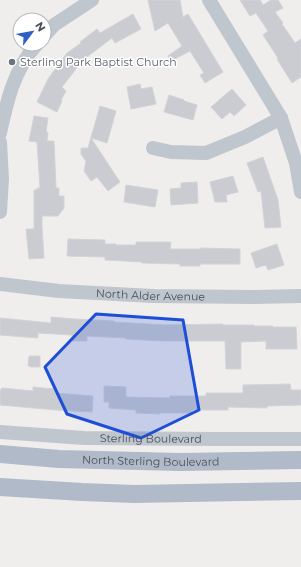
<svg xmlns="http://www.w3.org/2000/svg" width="301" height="567" font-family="Montserrat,sans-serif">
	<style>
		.building { fill: #cbccd1; stroke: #d2d3d8 }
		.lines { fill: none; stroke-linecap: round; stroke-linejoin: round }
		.minor { stroke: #c0c6ce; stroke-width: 14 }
		.major { stroke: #b0bac9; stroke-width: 18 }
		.marked { fill: #1d4ed8; fill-opacity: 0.2; stroke: #1d4ed8; stroke-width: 3; stroke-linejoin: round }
		.worship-dot { fill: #6b7280; stroke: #fff; stroke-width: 1.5 }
		.labels { text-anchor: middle; stroke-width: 3; stroke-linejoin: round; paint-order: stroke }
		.worship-label { font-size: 11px; fill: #5b616d; stroke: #fff; text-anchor: start }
		.street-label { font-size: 11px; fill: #484f58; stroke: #fff }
	</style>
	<rect width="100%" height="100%" fill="#f0eded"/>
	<path class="building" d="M148,0H180L183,17L188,14L223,72L205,83L200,75L204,73L190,51L171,61L168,56L182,46L168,23L155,31Z
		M240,0H260L263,5L271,0H278L283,8L275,12L283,23L282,24L295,43L301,39V77L292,83L277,59L278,58L263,35L268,31L256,13L250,16Z
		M133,14L141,29L115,43L112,38L83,60L62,87L66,91L61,100L62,101L57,112L37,102L48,79L67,53L81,43L80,42L97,29L100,33Z
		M140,84L141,89L152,87L156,104L131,109L127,87Z
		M232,89L246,105L234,116L230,112L222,119L211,107Z
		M169,95L184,100V101L197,105L193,120L164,112Z
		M100,106L116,111L107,143L91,138L120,182L108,191L97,177L91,181L84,171L86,161L81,154V148H88Z
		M34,116L48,118L46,132H48L47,141H54L56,188H59V196H64V208L58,216H42V226L44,258L29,259L26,229H34V190H37V188H40L37,142L29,141Z
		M263,157L278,200L281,227L265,228L261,191L258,192L247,163Z
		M233,176L238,192L226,195L227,202H215L210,182Z
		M197,182L198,203L171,205L170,189L181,188V183Z
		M126,185L158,190L155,207L124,202Z
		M68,239L105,240V244H116V245H136V242H171L170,249H200V248L240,249V264H200V266H180V264L142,263V262L105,260V257L67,256Z
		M277,244L284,265L268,270L266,265L256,268L251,253Z
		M51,317L75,319L114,321V322L164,325L223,324V325H254V326H273V327H296L297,349H266V341L241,342V369H226L225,341H164L126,339V338L87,336V341H72V335L38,333V338L0,335V318L51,323Z
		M29,356H40V367H30V366H28Z
		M290,384L291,390H301V405L267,406V408L228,407V410H192V413H160V414L136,413V410L109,408V402H104V386L126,387V397L170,398V396H206V393H243V385Z
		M33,387L55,389V393L93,396L92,412L56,410L0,405V390H1L2,388L33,391Z"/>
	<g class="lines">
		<g class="minor">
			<path d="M209,0L281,118L296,163L301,192"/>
			<path d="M44,36L54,25L92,0"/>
			<path d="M0,133C7,101 14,69 37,44"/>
			<path d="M0,142L2,179L0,212"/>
			<path d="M153,148L171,152L206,153L245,137L281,118"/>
			<path id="s1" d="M0,284L59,291L153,296L253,297L301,296"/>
			<path id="s2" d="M0,432L84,438L216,439H301"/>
		</g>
		<g class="major">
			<path id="s3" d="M0,454L59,459L179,462L301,460"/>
			<path d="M0,487L82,492L134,494L301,491"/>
		</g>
	</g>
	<path class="marked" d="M96,314L183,320L199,410L141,438L67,414L45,367Z"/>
	<circle class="worship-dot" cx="12" cy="62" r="4"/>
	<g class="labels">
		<g class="worship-label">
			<text x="20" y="66">Sterling Park Baptist Church</text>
		</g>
		<g class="street-label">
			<text dy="4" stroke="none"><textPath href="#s1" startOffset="151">North Alder Avenue</textPath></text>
			<text dy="4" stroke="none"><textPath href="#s2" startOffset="151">Sterling Boulevard</textPath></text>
			<text dy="4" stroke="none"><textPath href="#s3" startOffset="151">North Sterling Boulevard</textPath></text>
		</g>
	</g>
	<g transform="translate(32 32) rotate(58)"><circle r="19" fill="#ffffff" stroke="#b6b9bc"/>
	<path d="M0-3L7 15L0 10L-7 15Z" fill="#2d61c9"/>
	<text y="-6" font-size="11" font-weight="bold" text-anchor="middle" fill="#484f58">N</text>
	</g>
</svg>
